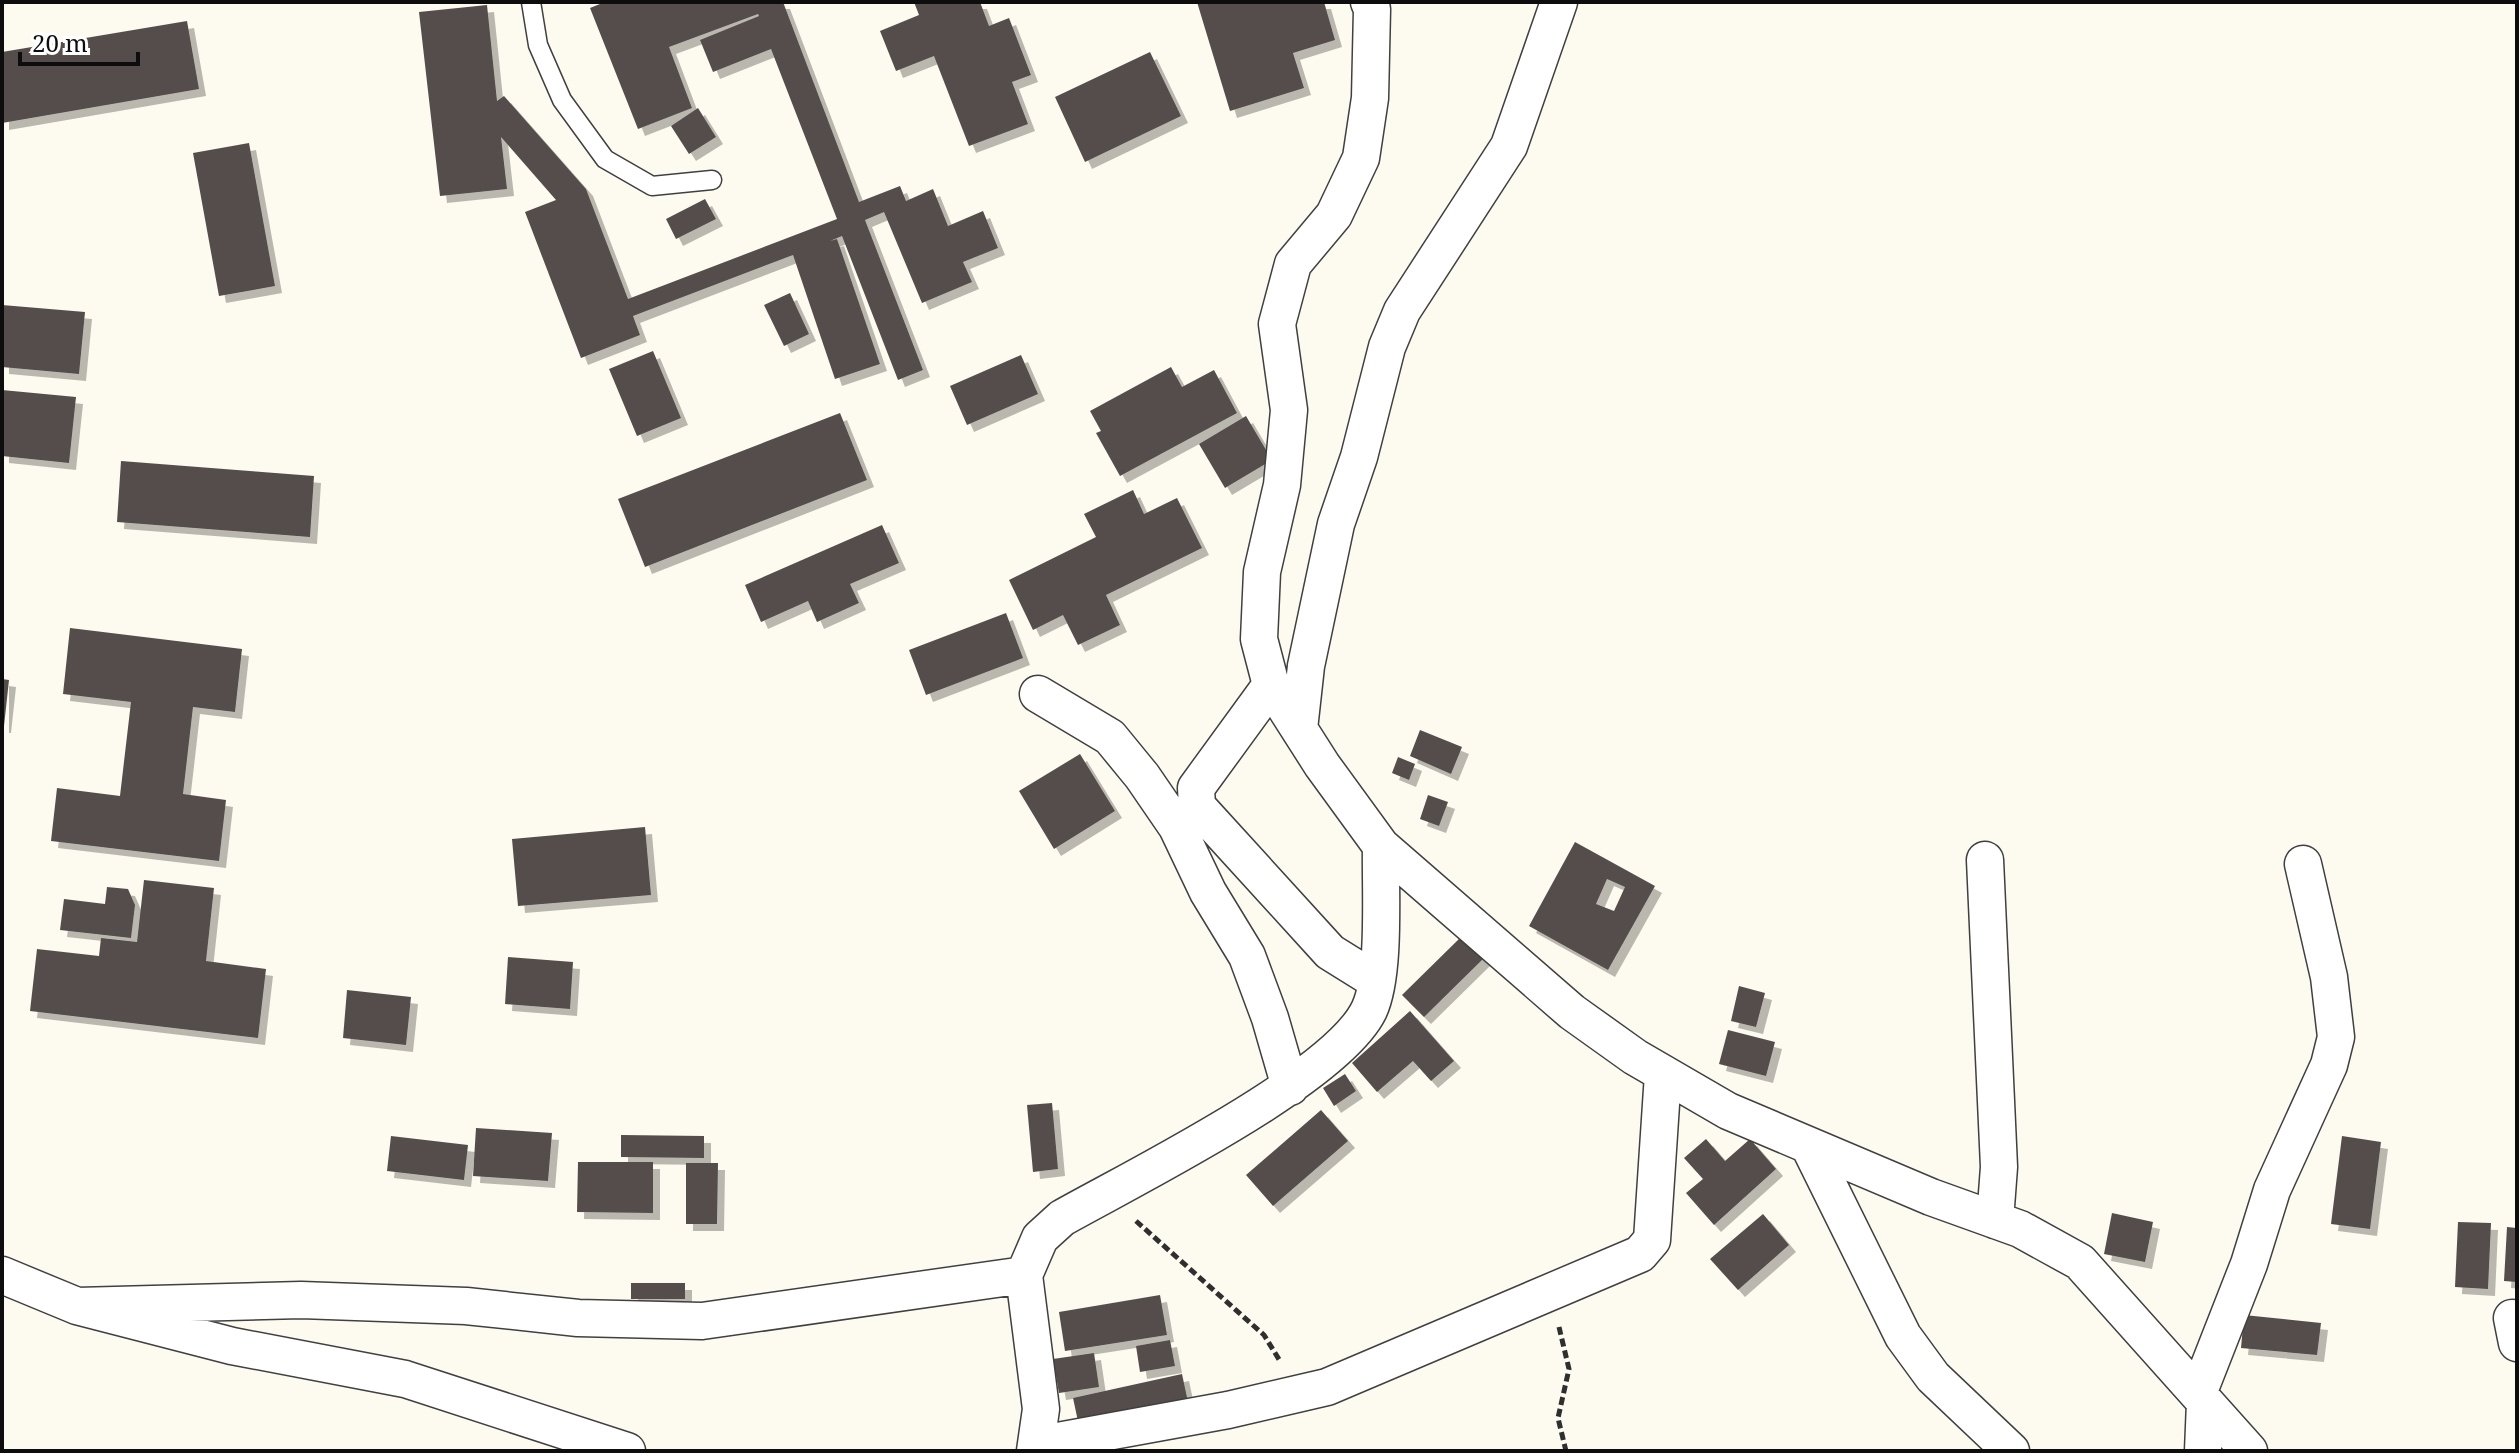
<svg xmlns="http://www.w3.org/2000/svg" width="2519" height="1453" font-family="'Noto Serif',serif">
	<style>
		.building { fill: #544e4b; fill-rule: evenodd; filter: url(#shadow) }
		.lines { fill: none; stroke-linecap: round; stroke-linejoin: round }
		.service-casing { stroke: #404040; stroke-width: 21 }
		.minor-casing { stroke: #404040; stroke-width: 39 }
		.path { stroke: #2f2f2f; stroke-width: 5; stroke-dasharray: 8 4; stroke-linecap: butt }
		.service { stroke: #fff; stroke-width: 18 }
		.minor { stroke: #fff; stroke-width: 36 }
	</style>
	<defs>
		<filter id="shadow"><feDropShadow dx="7" dy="7" stdDeviation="0" flood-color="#0004"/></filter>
	</defs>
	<rect width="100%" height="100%" fill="#fdfaef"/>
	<path class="building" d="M605,2H783L859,202L900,186L906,201L933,189L948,226L983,211L998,248L963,262L972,282L922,303L884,212L865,220L923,370L898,380L842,236L830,241L837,239L880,364L835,379L793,255L633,316L640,335L581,358L525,212L556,200L501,137L507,189L440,196L419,12L487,5L497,101L504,96L586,189L628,299L837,219L771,49L713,72L700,40L759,16L758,14L669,47L692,108L638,129L590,8Z
		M914,2H980L989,26L1009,18L1031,75L1012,82L1028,124L969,146L934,56L896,71L880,31L919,15Z
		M1197,2H1324L1335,40L1293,53L1304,88L1230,111Z
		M187,21L199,89L2,123V52Z
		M1150,52L1181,116L1085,162L1055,97Z
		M698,108L716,137L689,154L671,126Z
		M249,143L275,286L219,296L193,153Z
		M705,199L716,219L676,239L666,219Z
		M790,293L809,334L784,346L764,305Z
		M2,305L85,312L79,374L2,367Z
		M653,351L681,418L637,436L609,369Z
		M1021,355L1038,394L967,425L950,386Z
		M1171,367L1182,387L1214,370L1237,413L1120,476L1096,433L1101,431L1090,411Z
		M2,390L76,397L69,463L2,456Z
		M840,413L867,480L645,567L618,499Z
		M1246,416L1272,460L1225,488L1199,444Z
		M121,461L314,476L310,537L117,522Z
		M1133,490L1144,514L1177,498L1202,548L1106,595L1120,625L1078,645L1063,615L1033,630L1009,580L1096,537L1084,514Z
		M882,525L899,563L850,584L859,603L817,622L808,601L761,622L745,585Z
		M1006,613L1023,658L926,695L909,650Z
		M70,628L242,649L235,712L193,707L183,794L226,800L219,861L51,841L57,788L120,796L131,702L63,694Z
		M2,679L9,680L4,726H2Z
		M1420,730L1462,747L1451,774L1410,756Z
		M1080,754L1115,811L1054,849L1019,791Z
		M1398,757L1415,764L1409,780L1392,773Z
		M1428,795L1448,802L1439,826L1420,819Z
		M645,827L651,895L518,906L512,839Z
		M1575,842L1655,886L1608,970L1529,926ZM1607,879L1625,887L1614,911L1596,904Z
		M144,880L214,888L206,961L266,969L258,1038L30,1011L37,949L99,956L101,938L137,942Z
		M107,887L128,889L135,905L131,938L60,930L64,899L105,904Z
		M1461,937L1483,959L1424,1017L1402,995Z
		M508,957L573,962L570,1009L505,1004Z
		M1739,986L1765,993L1756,1027L1731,1021Z
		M347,990L411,997L406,1045L343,1038Z
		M1410,1011L1454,1061L1431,1081L1413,1061L1377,1092L1352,1063Z
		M1728,1030L1775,1042L1766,1076L1719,1064Z
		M1345,1074L1356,1091L1334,1106L1323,1088Z
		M1052,1103L1058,1169L1033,1172L1027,1105Z
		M1321,1110L1348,1141L1273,1206L1246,1175Z
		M476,1128L552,1133L548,1181L473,1176Z
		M621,1135L704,1136V1158L621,1157Z
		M391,1136L468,1145L464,1180L387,1171Z
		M2342,1136L2381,1142L2370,1229L2331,1224Z
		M1706,1139L1725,1161L1750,1139L1776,1169L1714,1225L1686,1193L1703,1179L1684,1158Z
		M578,1162H653V1213L577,1212Z
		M686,1163H718L717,1224H686Z
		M2112,1213L2153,1222L2145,1262L2104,1254Z
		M1763,1214L1789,1245L1738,1290L1710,1259Z
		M2458,1222L2491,1223L2488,1289L2455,1287Z
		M2507,1227L2517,1228V1282L2504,1281Z
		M631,1283H685V1299H631Z
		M1160,1295L1167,1335L1065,1351L1059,1312Z
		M2244,1315L2321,1323L2317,1355L2241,1348Z
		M1170,1340L1175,1366L1140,1372L1136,1346Z
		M1094,1353L1099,1387L1059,1393L1053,1359Z
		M1182,1374L1188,1402L1079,1426L1073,1398Z"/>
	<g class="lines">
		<g class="service-casing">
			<path id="service" d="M531,2L538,45L562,100L605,159L652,186L712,180"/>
		</g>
		<g class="minor-casing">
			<path id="minor" d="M1369,2L1372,9L1370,98L1361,158L1334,215L1293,264L1277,324L1289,410L1282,485L1262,572L1259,639L1271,685L1322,765L1381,846L1572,1012L1635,1057L1728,1111L1931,1197L2020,1229L2080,1262L2249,1451
				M1271,685L1196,788L1197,806L1330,952L1375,980
				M1038,694L1110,737L1142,776L1177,827L1208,892L1247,956L1270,1018L1290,1087
				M1299,729L1306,666L1336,524L1359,457L1387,347L1402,311L1509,146L1559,2
				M1985,860L1999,1167L1995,1220
				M1809,1146L1903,1336L1933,1377L2011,1451
				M2,1275L77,1306L232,1346L405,1379L627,1451
				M77,1306L301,1300L466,1306L578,1318L702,1321L1024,1275
				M2512,1318L2517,1343
				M2198,1394L2249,1264L2272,1190L2329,1065L2336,1037L2329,977L2303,864
				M1036,1445L1228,1410L1327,1387L1640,1254L1652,1240L1663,1074
				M1035,1451L1041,1409L1024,1275L1040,1238L1062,1218C1133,1178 1336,1078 1369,1010C1386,974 1380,887 1381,846
				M2203,1451L2205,1402"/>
		</g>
		<path class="path" d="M1136,1221L1264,1335L1280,1361
			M1559,1327L1569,1369L1558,1418L1566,1451"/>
		<use href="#service" class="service"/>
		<use href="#minor" class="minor"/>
	</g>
	<rect width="2519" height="1453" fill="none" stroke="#0d0d0d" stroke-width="8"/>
	<path d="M20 52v12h118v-12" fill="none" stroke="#0d0d0d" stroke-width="4"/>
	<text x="32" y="52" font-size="24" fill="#0d0d0d" stroke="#ffffff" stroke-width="6" paint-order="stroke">20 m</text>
</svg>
